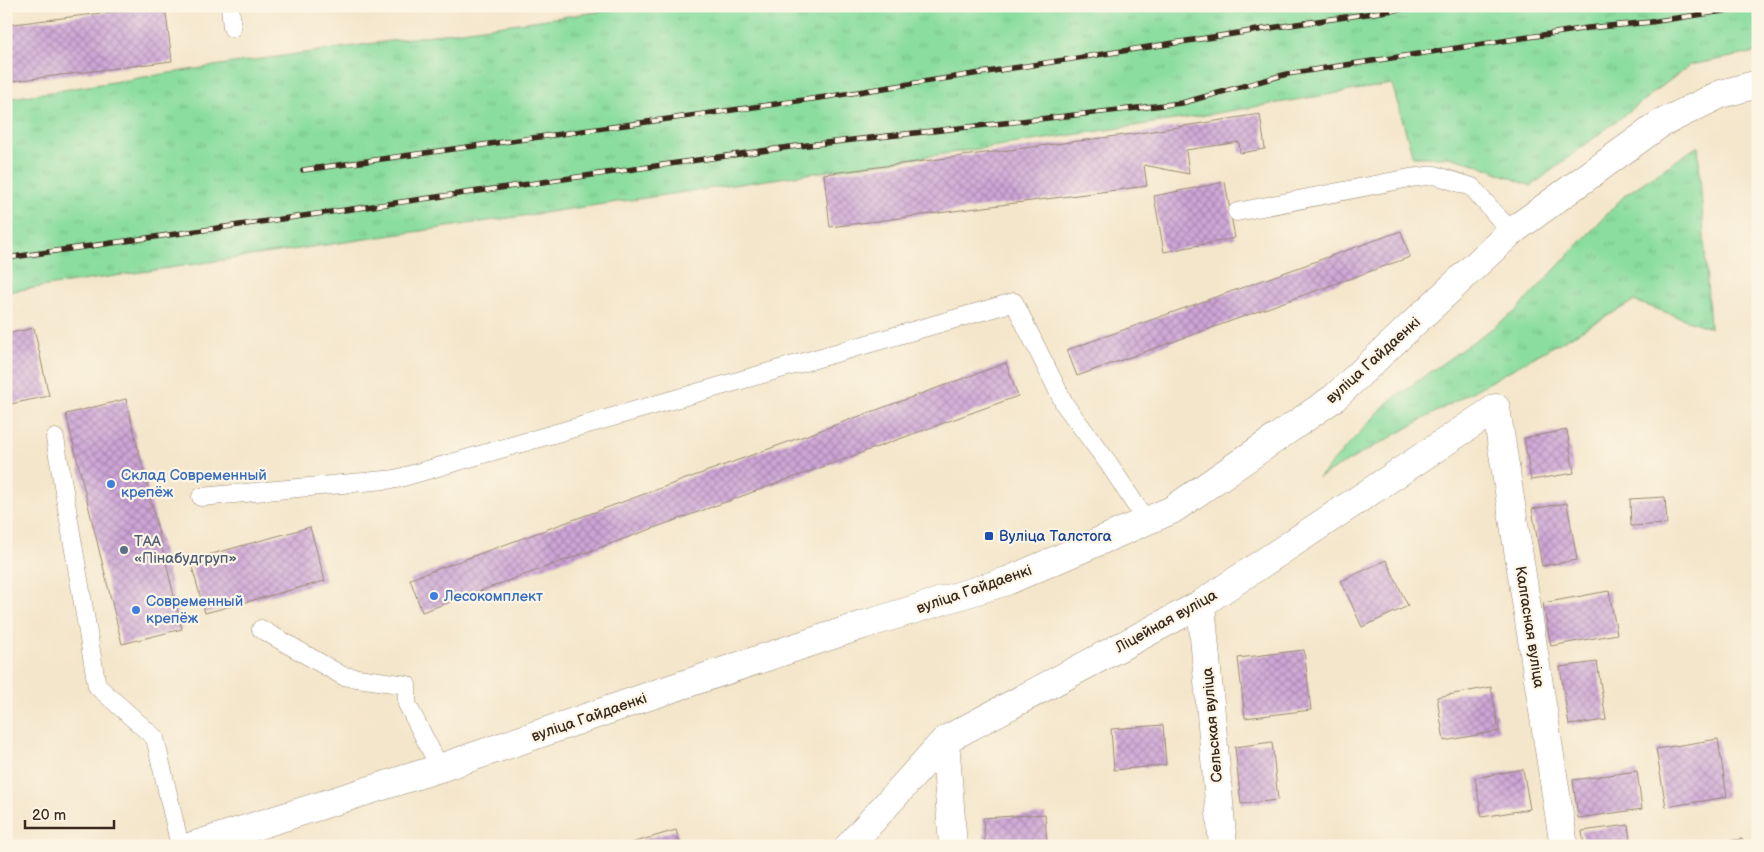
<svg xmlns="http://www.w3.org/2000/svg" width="1764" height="852" font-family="'Balsamiq Sans',sans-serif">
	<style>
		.grass { fill: url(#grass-tufts); stroke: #62845e }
		.building { fill: url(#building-cross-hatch) }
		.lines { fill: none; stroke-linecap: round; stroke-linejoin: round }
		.service-casing { stroke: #988874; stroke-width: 19 }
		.minor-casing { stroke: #988874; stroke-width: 29 }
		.tertiary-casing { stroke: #988874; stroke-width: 29 }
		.service { stroke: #fff; stroke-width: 18 }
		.minor { stroke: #fff; stroke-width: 28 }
		.tertiary { stroke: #fff; stroke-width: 28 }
		.rail-casing { stroke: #3b2a1e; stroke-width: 5.5 }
		.rail { stroke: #fcf5e5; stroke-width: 4; stroke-dasharray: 11; stroke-linecap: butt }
		.shop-dot { fill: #3f7fe0; stroke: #fcf5e5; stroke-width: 2 }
		.transit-dot { fill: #1a4fb4; stroke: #fcf5e5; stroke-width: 2 }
		.service-dot { fill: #5c6f8a; stroke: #fcf5e5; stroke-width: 2 }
		.labels { text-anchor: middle; stroke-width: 4.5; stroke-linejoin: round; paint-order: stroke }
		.street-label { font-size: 15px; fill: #3b2a1e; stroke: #fcf5e5 }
		.shop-label { font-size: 15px; fill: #366cbe; stroke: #fcf5e5; text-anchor: start }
		.transit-label { font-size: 15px; fill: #164399; stroke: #fcf5e5; text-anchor: start }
		.service-label { font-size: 15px; fill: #4e5e75; stroke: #fcf5e5; text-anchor: start }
	</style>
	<defs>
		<pattern id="grass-tufts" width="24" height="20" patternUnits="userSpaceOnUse" patternTransform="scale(1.25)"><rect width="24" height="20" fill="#8add9f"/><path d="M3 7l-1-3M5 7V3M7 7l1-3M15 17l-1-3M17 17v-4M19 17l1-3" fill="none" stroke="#78be88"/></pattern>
		<pattern id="building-cross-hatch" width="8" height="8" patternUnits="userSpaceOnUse" patternTransform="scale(1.25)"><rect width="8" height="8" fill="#cda5d7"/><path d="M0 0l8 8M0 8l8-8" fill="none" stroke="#a887ae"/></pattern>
	</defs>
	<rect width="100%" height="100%" fill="#fcf5e5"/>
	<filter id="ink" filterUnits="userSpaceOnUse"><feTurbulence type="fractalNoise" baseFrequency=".02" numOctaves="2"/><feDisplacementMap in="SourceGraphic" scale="10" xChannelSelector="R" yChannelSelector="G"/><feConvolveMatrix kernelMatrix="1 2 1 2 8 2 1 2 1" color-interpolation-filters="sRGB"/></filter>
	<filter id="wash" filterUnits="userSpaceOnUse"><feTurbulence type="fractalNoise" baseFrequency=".0096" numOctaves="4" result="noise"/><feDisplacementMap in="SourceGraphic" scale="20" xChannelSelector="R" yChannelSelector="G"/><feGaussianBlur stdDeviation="1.12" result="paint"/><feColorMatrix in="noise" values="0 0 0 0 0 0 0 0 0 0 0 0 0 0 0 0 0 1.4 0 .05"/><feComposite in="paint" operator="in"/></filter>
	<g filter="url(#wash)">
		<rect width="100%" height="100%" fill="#f4e6cb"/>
		<path class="grass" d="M640,6H1758V52L1690,65L1531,186L1479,165L1448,157H1413L1392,84L1181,119L6,292V99L233,63Z
			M1698,146L1710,328L1634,301L1318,478L1388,402L1515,312L1625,195Z"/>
		<g id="blocks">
			<path class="building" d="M158,6H165L172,61L6,82V25Z
				M1260,114L1265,149L1240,153L1239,142L1186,150L1189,174L1144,165L1147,186L830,227L824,174L1140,133Z
				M1225,182L1235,238L1164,252L1154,196Z
				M1401,231L1410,257L1077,376L1067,350Z
				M34,328L49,396L6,405V334Z
				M1006,363L1018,396L422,612L410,579Z
				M126,399L182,629L122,644L66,414Z
				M1567,430L1574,473L1531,480L1524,438Z
				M1665,497L1667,524L1631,526L1630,499Z
				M1567,503L1577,560L1542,566L1532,509Z
				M310,527L325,581L205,613L190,560Z
				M1386,560L1408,606L1362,627L1341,581Z
				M1609,591L1617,634L1551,646L1543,603Z
				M1304,650L1311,710L1245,718L1238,658Z
				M1597,662L1606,720L1569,725L1560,667Z
				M1491,687L1499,731L1444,741L1437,697Z
				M1163,725L1166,765L1114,770L1111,729Z
				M1718,739L1727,797L1666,807L1656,749Z
				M1272,742L1278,800L1241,804L1235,747Z
				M1523,769L1530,809L1482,817L1475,778Z
				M1637,771L1642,809L1578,818L1573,780Z
				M1045,814L1047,846H985L983,818Z
				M1628,825L1631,846H1584L1582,831Z
				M676,830L681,846H625V845Z
				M1742,839L1743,846H1701V845Z"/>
		</g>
	</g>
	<g filter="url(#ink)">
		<use href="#blocks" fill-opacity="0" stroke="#988874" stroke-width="1"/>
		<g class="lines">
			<g class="service-casing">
				<path id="service" d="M230,6L232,28
					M1237,212L1410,178L1435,175L1472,187L1511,232
					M55,438L97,686L155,738L180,846
					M201,497L396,479L1014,302L1065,405L1109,464L1146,521
					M261,629L343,676L407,685V704L440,768"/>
			</g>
			<g class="minor-casing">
				<path id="minor" d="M1201,604L1223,846
					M945,740L953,846
					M849,846L945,740L1201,604L1496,408L1564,846"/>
			</g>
			<g class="tertiary-casing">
				<path id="tertiary" d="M192,846L440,768L649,696L863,625L1007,581L1172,510L1334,398L1511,232L1660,124L1721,94L1758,84"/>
			</g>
			<use href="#service" class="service"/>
			<use href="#minor" class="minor"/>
			<use href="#tertiary" class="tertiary"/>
			<g class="rail-casing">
				<path id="rail" d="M303,170L826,97L1290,25L1422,6
					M6,258L790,147L1182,103L1287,74L1588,28L1651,22L1756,6"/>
			</g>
			<use href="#rail" class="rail"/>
		</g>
	</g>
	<g class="shop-dot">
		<circle cx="111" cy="484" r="5"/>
		<circle cx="434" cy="596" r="5"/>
		<circle cx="136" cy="610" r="5"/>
	</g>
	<rect class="transit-dot" x="984" y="531" width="10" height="10" rx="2.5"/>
	<circle class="service-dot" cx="124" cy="550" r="5"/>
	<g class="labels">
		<g class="street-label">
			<text transform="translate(1373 360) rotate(-42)" y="5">вуліца Гайдаенкі</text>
			<text transform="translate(974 589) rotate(-19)" y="5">вуліца Гайдаенкі</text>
			<text transform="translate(1166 621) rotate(-29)" y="5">Ліцейная вуліца</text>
			<text transform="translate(1530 627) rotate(81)" y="5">Калгасная вуліца</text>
			<text transform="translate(589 717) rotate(-19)" y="5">вуліца Гайдаенкі</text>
			<text transform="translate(1212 725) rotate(-95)" y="5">Сельская вуліца</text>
		</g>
		<g class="shop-label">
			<text x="121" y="480">Склад Современный<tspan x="121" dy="17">крепёж</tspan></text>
			<text x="444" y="601">Лесокомплект</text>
			<text x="146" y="606">Современный<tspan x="146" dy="17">крепёж</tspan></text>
		</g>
		<g class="transit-label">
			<text x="999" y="541">Вуліца Талстога</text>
		</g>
		<g class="service-label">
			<text x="134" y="546">ТАА<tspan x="134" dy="17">«Пінабудгруп»</tspan></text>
		</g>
	</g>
	<rect width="1764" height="852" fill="none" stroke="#fcf5e5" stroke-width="25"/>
	<path d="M25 820v8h89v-8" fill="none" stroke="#3b2a1e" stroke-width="2.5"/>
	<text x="32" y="820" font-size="15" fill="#3b2a1e" stroke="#fcf5e5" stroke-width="4" paint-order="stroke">20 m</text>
</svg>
